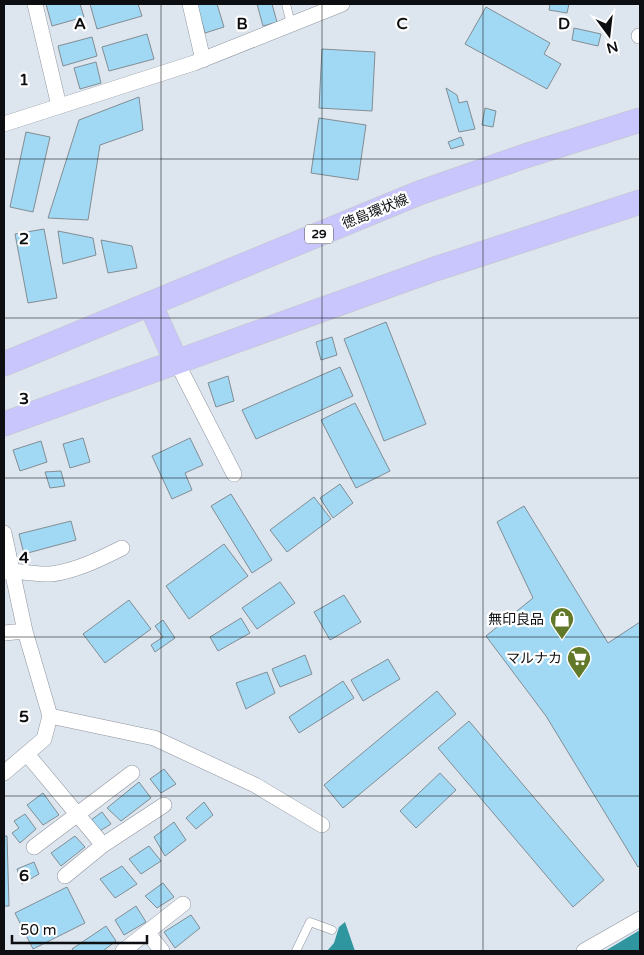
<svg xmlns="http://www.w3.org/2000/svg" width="644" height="955" font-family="'Varela Round','Noto Sans JP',sans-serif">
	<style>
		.water { fill: #2f969f }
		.building { fill: #a1d9f5; stroke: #828d93 }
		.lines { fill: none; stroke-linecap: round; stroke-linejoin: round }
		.lane-casing { stroke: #8e949e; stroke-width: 9 }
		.street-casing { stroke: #8e949e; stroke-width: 16 }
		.primary-casing { stroke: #c5c5c6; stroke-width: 25 }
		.lane { stroke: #fff; stroke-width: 8 }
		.street { stroke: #fff; stroke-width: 15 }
		.primary { stroke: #c8c6fc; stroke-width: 24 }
		.grid { fill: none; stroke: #0c0e11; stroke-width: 1; stroke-opacity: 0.55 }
		.labels { text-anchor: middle; stroke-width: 4.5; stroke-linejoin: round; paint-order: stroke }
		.shield { fill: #fff; stroke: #555658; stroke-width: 1 }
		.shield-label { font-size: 12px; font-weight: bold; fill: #0c0e11 }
		.street-label { font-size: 14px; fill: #0c0e11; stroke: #fff }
		.poi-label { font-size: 14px; fill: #0c0e11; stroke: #fff; text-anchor: end }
		.grid-label { font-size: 16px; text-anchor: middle; font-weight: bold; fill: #0c0e11; stroke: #fff; stroke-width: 4.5; stroke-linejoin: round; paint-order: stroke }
	</style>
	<rect width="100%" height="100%" fill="#dde5ef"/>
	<path class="water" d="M345,922L355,951H327L334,943L339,927Z
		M640,930V951H605Z"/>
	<path class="building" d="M46,4H80L84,17L52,26Z
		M90,4H138L142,16L97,29Z
		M197,4H217L224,27L205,33Z
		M257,4H272L277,22L263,26Z
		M550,4H569L567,13L549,10Z
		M486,7L550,43L544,54L561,64L547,89L465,44Z
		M574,28L601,34L598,46L572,40Z
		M147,34L154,59L109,71L102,47Z
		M92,37L97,56L63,66L58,46Z
		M322,49L375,52L372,111L319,108Z
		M96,62L101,83L80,89L74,68Z
		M446,88L457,95L459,103L467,101L475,129L459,132Z
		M139,97L143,130L100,145L88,220L48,218L79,120Z
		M485,108L496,111L493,127L482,125Z
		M319,118L366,125L358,180L311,173Z
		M26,132L50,137L33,212L10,207Z
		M461,137L464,145L451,149L448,142Z
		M44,229L57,298L28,303L15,234Z
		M58,231L93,238L96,255L63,264Z
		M101,240L132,246L137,268L108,273Z
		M386,322L426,424L384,441L344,339Z
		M332,337L337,355L321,360L316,342Z
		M340,367L353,396L256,439L242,410Z
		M228,376L234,401L216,407L208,383Z
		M355,403L390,471L356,488L321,420Z
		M83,438L90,462L70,468L63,444Z
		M190,438L203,465L185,473L192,490L172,499L152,456Z
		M41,441L47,462L20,471L13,450Z
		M61,471L65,486L50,488L45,472Z
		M340,484L353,503L333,518L320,498Z
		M231,494L272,560L252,573L211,506Z
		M314,497L331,519L287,552L270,530Z
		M524,506L608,643L640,622V865L638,867L546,716L486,636L533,598L497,522Z
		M71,521L76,540L24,554L19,534Z
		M224,544L248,576L189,619L166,586Z
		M280,582L295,603L257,629L242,608Z
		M344,595L361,622L330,640L314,612Z
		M129,600L151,629L105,663L83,634Z
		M241,618L250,633L218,651L210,637Z
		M163,620L175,638L155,652L151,645L163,637L155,626Z
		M305,655L312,674L280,687L272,669Z
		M388,659L400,679L363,701L351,680Z
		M267,672L275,693L246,709L236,683Z
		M343,681L354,698L299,733L289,717Z
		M437,691L456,714L343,808L324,785Z
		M469,721L604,880L573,907L438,748Z
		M164,769L176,784L161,793L150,779Z
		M440,773L456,790L416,828L400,811Z
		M139,782L151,798L121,821L107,808Z
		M43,793L59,815L43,825L27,805Z
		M204,802L213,815L196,829L186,818Z
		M102,812L111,824L100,831L91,820Z
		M25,814L36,829L20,843L12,833L19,828L14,821Z
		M174,822L186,840L165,856L154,837Z
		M4,836H7L9,906H4Z
		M75,836L85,847L61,866L51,853Z
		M149,846L161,861L141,874L129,859Z
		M34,862L39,874L22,884L17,869Z
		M122,866L137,884L115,898L100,879Z
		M163,883L174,897L157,908L145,896Z
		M67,887L85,923L33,949L15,913Z
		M136,906L146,922L124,935L115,920Z
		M191,915L200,928L175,948L164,932Z
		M106,926L116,941L103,951H73L72,949Z"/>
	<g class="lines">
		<g class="lane-casing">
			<path id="lane" d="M286,4L291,24
				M296,951L310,922L332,930"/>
		</g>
		<g class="street-casing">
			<path id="street" d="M35,4L59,106
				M190,4L203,60
				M639,36H640
				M4,124L194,63L342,4
				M176,361L234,474
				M4,533L25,631L50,716L44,739L4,773
				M4,572C20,570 36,575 51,574C76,571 100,559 122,548
				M4,633L25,631
				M50,716L154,738L255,785L322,825
				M27,754L103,845
				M34,847L132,773
				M65,876L103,845L164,805
				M147,932L162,951
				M123,951L183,904
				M584,951L640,919"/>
		</g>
		<g class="primary-casing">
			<path id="primary" d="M150,304L176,361
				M4,364L419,193L525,156L640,120
				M4,424L435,269L640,202"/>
		</g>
		<use href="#lane" class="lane"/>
		<use href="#street" class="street"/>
		<use href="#primary" class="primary"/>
	</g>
	<path class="grid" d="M161,4V951M322,4V951M483,4V951M4,159H640M4,318H640M4,478H640M4,637H640M4,796H640"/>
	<defs>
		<g id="shop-pin" transform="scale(1.25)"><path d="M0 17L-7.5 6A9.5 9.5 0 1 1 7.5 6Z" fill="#63792a" stroke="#fff"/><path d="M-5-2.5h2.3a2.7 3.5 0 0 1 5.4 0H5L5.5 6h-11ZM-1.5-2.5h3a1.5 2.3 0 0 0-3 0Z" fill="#fff"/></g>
		<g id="supermarket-pin" transform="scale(1.25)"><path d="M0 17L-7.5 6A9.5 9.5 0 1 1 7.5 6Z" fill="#63792a" stroke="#fff"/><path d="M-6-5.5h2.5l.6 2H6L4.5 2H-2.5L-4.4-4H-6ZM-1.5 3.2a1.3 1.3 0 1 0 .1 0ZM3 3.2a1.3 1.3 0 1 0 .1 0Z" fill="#fff"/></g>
	</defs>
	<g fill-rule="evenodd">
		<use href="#shop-pin" x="562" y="619"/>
		<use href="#supermarket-pin" x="579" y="658"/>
	</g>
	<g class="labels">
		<rect class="shield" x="305" y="224.5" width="28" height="19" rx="4"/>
		<g class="shield-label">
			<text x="319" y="238">29</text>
		</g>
		<g class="street-label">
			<text transform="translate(375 211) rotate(-22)" y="5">徳島環状線</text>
		</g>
		<g class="poi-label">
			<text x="544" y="624">無印良品</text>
			<text x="562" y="663">マルナカ</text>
		</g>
	</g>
	<g class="grid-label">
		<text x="80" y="29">A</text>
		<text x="242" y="29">B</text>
		<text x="402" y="29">C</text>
		<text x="564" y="29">D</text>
		<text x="24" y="85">1</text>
		<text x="24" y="244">2</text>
		<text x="24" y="404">3</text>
		<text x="24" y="563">4</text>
		<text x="24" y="722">5</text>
		<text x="24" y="881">6</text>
	</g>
	<rect width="644" height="955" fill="none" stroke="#0c0e11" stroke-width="10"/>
	<g transform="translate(609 35) rotate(165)" stroke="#ffffff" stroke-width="4" paint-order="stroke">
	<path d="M0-4L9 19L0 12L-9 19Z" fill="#0c0e11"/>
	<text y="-8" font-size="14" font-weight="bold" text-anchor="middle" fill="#0c0e11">N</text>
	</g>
	<path d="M12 935v8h135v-8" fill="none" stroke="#0c0e11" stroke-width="2.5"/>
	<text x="20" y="935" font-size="15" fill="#0c0e11" stroke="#ffffff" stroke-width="4" paint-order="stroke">50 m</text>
</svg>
